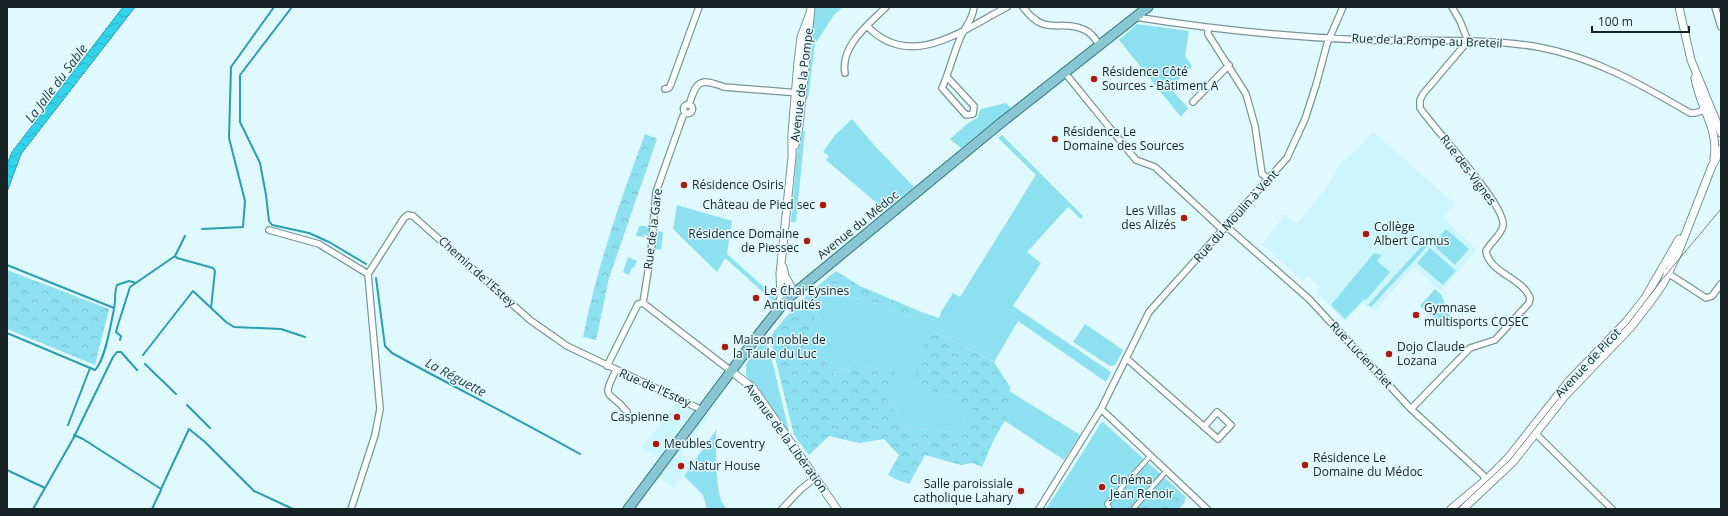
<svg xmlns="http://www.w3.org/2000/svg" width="1728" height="516" font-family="'Open Sans',sans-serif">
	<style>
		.built { fill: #ccf5fe }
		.green { fill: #8de0f0 }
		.forest { fill: url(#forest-crowns) }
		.water { fill: url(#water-waves); stroke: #299eb1 }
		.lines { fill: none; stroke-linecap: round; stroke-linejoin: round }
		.stream { stroke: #299eb1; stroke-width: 2 }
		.pedestrian-casing { stroke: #78959b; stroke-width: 6 }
		.minor-casing { stroke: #78959b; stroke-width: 8 }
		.tertiary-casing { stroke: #78959b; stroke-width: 9 }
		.primary-casing { stroke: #2f7582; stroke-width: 11 }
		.pedestrian { stroke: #fff; stroke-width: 4 }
		.minor { stroke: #fff; stroke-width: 5.5 }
		.tertiary { stroke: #fff; stroke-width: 7 }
		.primary { stroke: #8ac7d2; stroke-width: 9 }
		.tram { stroke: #75878b; stroke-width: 1 }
		.poi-dot { fill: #ab1b0c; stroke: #e0f9ff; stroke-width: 1.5 }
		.labels { text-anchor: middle; stroke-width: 3; stroke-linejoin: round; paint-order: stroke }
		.street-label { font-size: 12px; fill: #162224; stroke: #e0f9ff }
		.poi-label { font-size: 12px; fill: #162224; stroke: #e0f9ff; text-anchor: start }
		.water-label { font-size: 13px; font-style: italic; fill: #284146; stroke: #e0f9ff }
	</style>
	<defs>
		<pattern id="forest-crowns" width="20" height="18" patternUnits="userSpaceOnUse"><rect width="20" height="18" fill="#8de0f0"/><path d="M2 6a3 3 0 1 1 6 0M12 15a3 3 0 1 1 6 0" fill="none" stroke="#79c0ce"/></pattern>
		<pattern id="water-waves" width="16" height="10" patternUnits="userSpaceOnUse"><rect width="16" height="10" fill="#31d3ed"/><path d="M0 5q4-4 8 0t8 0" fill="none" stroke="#2bb5cb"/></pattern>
	</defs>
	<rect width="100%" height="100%" fill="#e0f9ff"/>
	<path class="built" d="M1373,132L1455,204L1443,217L1477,250L1441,291L1414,267L1374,312L1363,303L1345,322L1317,292L1320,287L1307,276L1303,281L1262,245L1284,215L1297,223L1324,191L1341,163L1352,154Z
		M681,401L709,415L681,454L693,463L674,488L648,469L657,457L642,448L676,402Z"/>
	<path class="green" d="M815,7H843L834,15L815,44L808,99L805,98Z
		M1137,24L1189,31L1185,56L1192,66L1170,88L1188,108L1181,117L1119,40Z
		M1006,103L1011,108L961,148L950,139L967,124L977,118L981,109Z
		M852,119L875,146L914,187L885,210L826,160L829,156L823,152L834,136Z
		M801,130L805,131L796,222H791L797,151Z
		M1002,135L1083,216L1081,219L1068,207L1027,252L1041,263L1013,306L1111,372L1106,382L1018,321L994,362L932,331L914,384L968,406L985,376L1080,435L1064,460L1005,421L977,410L956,432L908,428L885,397L895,369L853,365L835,375L822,357L802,353L822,301L817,295L828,284L843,285L850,297L875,303L909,317L924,313L939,318L942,310L953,293L960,297L1036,175L998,138Z
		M677,205L732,221L727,254L777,299L775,303L725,258L717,272L673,229Z
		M639,226H650V235H644V237L636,236Z
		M1446,229L1469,249L1455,265L1433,245Z
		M658,231L663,232L661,250L655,249V233Z
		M1431,236L1434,239L1371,307L1368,305Z
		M1430,248L1456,271L1443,285L1417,263Z
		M1374,253L1382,255L1377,261L1390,272L1366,300L1364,299L1345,319L1331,305Z
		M628,257L637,261L634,268L632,267L629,275L623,272Z
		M1435,289L1441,294L1450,317L1442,325L1420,306Z
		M1085,324L1123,350L1115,365L1110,366L1073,342Z
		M766,336L790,435L746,375V364Z
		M1103,422L1166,479L1142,507L1143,509H1046L1085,449L1100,424Z
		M716,430C717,449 713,497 727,509H707L703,495L684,476Z"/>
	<path class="forest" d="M645,134L657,139L609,278L596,340L583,337C597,267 620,201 645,134Z
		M7,270L109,309L95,365L7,329Z
		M836,271L860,286L924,313L909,317L875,303L850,297L843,285L828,284L817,295L822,301L802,353L822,357L835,375L853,365L896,369L885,397L908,428L956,432L976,410L914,384L920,352L932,331L994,362L1010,387L1007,417L995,437L982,467L973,463L961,465L925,455L909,484L895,479L888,475L899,455L884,439L859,443L829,436L809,455L794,435L770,337C789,311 811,291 836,271Z
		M1166,479L1186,497L1184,503L1179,509H1143L1141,507Z"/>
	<path class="water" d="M123,7H135L21,154L7,192V164L12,152Z"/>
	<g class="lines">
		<path class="stream" d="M292,7L240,75V122L260,163L266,195L269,221L272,225L309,233L329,242L366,264
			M202,229L243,227L245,201L229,138L231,67L274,7
			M175,256L177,258L213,268L215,271L211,308
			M7,265L114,308
			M376,278L385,346L392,353C454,387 518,419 580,454
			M7,333L95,370C105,361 111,323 114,309C116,300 114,293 117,285L129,281L136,283
			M120,340L121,336L116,332L117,328L130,287L175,256L185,236
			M143,355L193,291L226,322L234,327L281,329L305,337
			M145,364L176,394
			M187,405L210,428
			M68,425L90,368
			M74,435L83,439L161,489L189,429L205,442L254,491L293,509
			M7,470L45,488L73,439L113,357L117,352H121L137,370
			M33,509L45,488
			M152,509L161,490"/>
		<g class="pedestrian-casing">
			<path id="pedestrian" d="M1110,509L1107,504L1151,455
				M1133,509L1167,470"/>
		</g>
		<g class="minor-casing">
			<path id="minor" d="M1023,7C1046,38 1058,18 1085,30C1092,33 1096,40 1100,46
				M1715,7L1721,27
				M1135,17C1211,29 1287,37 1364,40C1422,42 1481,37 1538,47C1594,57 1642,85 1690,113H1695L1708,109
				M867,26C911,72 964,29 1007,7
				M1208,28V34L1246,94L1255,126L1262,174L1269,179
				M845,73C840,46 869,24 886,7
				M1065,73L1136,160L1155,167L1223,230
				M947,77L974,106L973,114L966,115L942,88L943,86C949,71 953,56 959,41C963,29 973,20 974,7
				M665,89L669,88L671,84L699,7
				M1193,102L1229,65
				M683.5 109a4.5 4.5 0 1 1 9 0a4.5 4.5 0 1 1-9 0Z
				M689,105C696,82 699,77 724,87L799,93
				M686,113L683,116L656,192L651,253L643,303L731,371
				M1226,226L1309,299L1411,409L1483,475L1487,483
				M269,230L319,244L368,274L380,409L375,435L351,509
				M1666,272L1706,298L1712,296L1721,284
				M368,274L404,218L408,215L413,216L530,320L567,346L702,410
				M1126,358L1218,439L1231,425L1217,412L1204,427
				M607,366L638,304L643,303
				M616,370C600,402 610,389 627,412
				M1101,409L1207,509
				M1411,409L1470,348L1495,340L1529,303L1530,298C1523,278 1489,273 1486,251C1490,243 1501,235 1503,226C1507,206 1434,129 1420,108V100L1423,94L1468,41L1460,21L1452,7
				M1536,434L1612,509
				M782,509L800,490L815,478
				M1039,509L1101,409L1149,312L1287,158L1305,119L1316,85L1327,44L1343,7"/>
		</g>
		<g class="tertiary-casing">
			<path id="tertiary" d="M1679,7L1691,60L1721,133
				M1695,78C1700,109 1719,127 1714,159
				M795,145L799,126L811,7
				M783,267L785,276L791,287L787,298
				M778,308L781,297L780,274L792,157V133L798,62L801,37L810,13
				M731,371L753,388L837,509
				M1451,509L1487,479L1508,458L1569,381L1626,322L1645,298L1679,239
				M1463,509L1513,462L1565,396L1631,327L1654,297L1663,284L1678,253L1712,166L1721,149"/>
		</g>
		<g class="primary-casing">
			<path id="primary" d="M628,509L759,334L786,300L1002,122L1148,7"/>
		</g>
		<use href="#pedestrian" class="pedestrian"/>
		<use href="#minor" class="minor"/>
		<use href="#tertiary" class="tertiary"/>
		<use href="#primary" class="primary"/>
		<path class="tram" d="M1457,509L1510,460L1571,383L1628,324L1660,282L1721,209"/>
	</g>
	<g class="poi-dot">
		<circle cx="1094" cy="79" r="4"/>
		<circle cx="1055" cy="139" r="4"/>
		<circle cx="684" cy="185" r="4"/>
		<circle cx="823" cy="205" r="4"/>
		<circle cx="1184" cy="218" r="4"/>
		<circle cx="1366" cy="234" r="4"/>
		<circle cx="807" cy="241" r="4"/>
		<circle cx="756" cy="298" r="4"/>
		<circle cx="1416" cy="315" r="4"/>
		<circle cx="725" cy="347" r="4"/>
		<circle cx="1389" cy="354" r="4"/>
		<circle cx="677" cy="417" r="4"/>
		<circle cx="656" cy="444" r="4"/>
		<circle cx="1305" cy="465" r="4"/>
		<circle cx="681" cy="466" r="4"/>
		<circle cx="1102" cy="487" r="4"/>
		<circle cx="1021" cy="491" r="4"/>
	</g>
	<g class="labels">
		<g class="street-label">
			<text transform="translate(1427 41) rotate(2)" y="4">Rue de la Pompe au Breteil</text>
			<text transform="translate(802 85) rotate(-83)" y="4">Avenue de la Pompe</text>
			<text transform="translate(1468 170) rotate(53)" y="4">Rue des Vignes</text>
			<text transform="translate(1236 216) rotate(-48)" y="4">Rue du Moulin à Vent</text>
			<text transform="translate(858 225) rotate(-39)" y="4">Avenue du Médoc</text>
			<text transform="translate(653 229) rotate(-83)" y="4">Rue de la Gare</text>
			<text transform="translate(477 272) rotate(42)" y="4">Chemin de l'Estey</text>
			<text transform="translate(1361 355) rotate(47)" y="4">Rue Lucien Piet</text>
			<text transform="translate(1588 363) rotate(-47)" y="4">Avenue de Picot</text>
			<text transform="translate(655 388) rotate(24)" y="4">Rue de l'Estey</text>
			<text transform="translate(786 438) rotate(54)" y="4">Avenue de la Libération</text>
		</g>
		<g class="poi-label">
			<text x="1102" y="76">Résidence Côté<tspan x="1102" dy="14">Sources - Bâtiment A</tspan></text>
			<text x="1063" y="136">Résidence Le<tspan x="1063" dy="14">Domaine des Sources</tspan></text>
			<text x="692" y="189">Résidence Osiris</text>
			<text x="815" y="209" text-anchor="end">Château de Pied sec</text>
			<text x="1176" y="215" text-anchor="end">Les Villas<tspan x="1176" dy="14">des Alizés</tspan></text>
			<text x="1374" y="231">Collège<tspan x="1374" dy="14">Albert Camus</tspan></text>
			<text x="799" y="238" text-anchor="end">Résidence Domaine<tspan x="799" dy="14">de Piessec</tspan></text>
			<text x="764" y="295">Le Chai Eysines<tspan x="764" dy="14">Antiquités</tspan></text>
			<text x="1424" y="312">Gymnase<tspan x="1424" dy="14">multisports COSEC</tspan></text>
			<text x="733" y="344">Maison noble de<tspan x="733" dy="14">la Taule du Luc</tspan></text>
			<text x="1397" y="351">Dojo Claude<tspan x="1397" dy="14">Lozana</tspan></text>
			<text x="669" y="421" text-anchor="end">Caspienne</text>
			<text x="664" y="448">Meubles Coventry</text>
			<text x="1313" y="462">Résidence Le<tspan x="1313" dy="14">Domaine du Médoc</tspan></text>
			<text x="689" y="470">Natur House</text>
			<text x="1110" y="484">Cinéma<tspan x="1110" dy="14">Jean Renoir</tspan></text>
			<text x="1013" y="488" text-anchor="end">Salle paroissiale<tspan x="1013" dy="14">catholique Lahary</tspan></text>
		</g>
		<g class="water-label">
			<text transform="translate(56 83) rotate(-53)" y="5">La Jalle du Sable</text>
			<text transform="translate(456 377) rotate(28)" y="5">La Réguette</text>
		</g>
	</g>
	<rect width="1728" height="516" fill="none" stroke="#162224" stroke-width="16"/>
	<path d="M1592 26v6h97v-6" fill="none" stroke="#162224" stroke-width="2"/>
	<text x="1598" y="26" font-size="12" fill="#162224" stroke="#e0f9ff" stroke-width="3" paint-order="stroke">100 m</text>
</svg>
